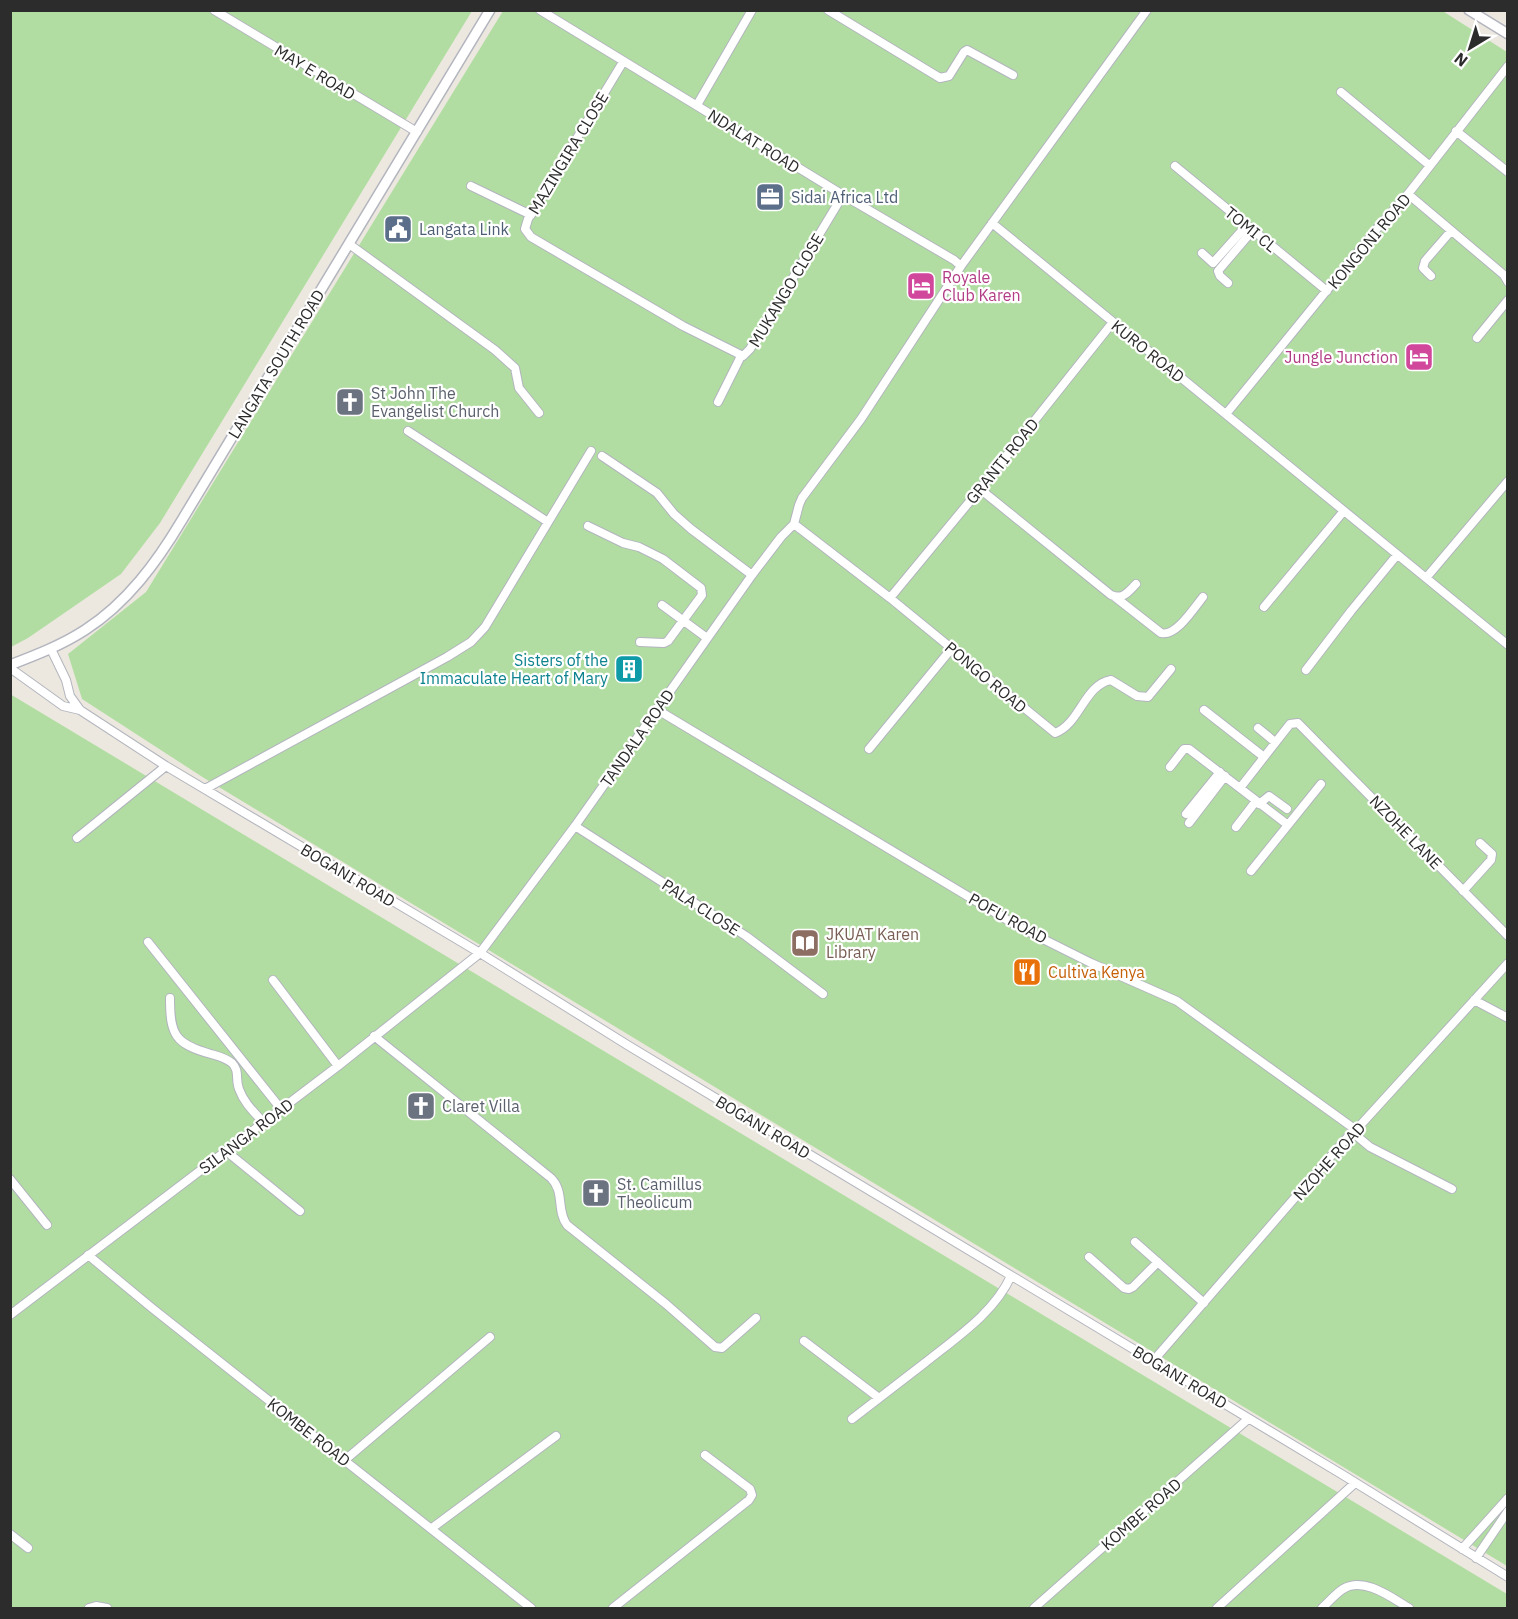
<svg xmlns="http://www.w3.org/2000/svg" width="1518" height="1619" font-family="'IBM Plex Sans',sans-serif">
	<style>
		.green { fill: #b2dda2 }
		.lines { fill: none; stroke-linecap: round; stroke-linejoin: round }
		.minor-casing { stroke: #b3b5be; stroke-width: 10 }
		.tertiary-casing { stroke: #b3b5be; stroke-width: 12 }
		.minor { stroke: #fff; stroke-width: 8 }
		.tertiary { stroke: #fff; stroke-width: 9 }
		.labels { text-anchor: middle; stroke-width: 4.5; stroke-linejoin: round; paint-order: stroke }
		.street-label { font-size: 16px; fill: #2c2c2c; stroke: #fff }
		.service-label { font-size: 16px; fill: #4e5e75; stroke: #fff; text-anchor: start }
		.hotel-label { font-size: 16px; fill: #b23c85; stroke: #fff; text-anchor: start }
		.worship-label { font-size: 16px; fill: #5b616d; stroke: #fff; text-anchor: start }
		.culture-label { font-size: 16px; fill: #0d838f; stroke: #fff; text-anchor: end }
		.education-label { font-size: 16px; fill: #785e54; stroke: #fff; text-anchor: start }
		.food-label { font-size: 16px; fill: #c56008; stroke: #fff; text-anchor: start }
	</style>
	<rect width="100%" height="100%" fill="#ece8e0"/>
	<path class="green" d="M1441,10L1507,52V1566L204,778L82,699L68,654L146,592L503,11Z
		M11,11H472L160,523L121,574L28,638L11,647Z
		M10,694L1507,1594V1608H11Z"/>
	<g class="lines">
		<g class="minor-casing">
			<path id="minor" d="M214,10L417,132
				M540,10L843,195L954,260L961,266L1147,10
				M828,10L940,78L949,76L964,52L967,50L1013,75
				M623,62L528,219L525,229L531,237L683,326L743,356L750,349L843,195
				M1341,92L1429,165
				M697,105L752,10
				M1456,131L1508,172
				M1175,166L1327,291
				M471,186L531,215
				M1408,194L1504,275L1508,282
				M992,223L1508,645
				M349,244L495,350L515,368L519,388L539,413
				M1202,253L1213,263L1247,225
				M1431,276L1423,268L1425,261L1451,231
				M1228,283L1220,276L1218,271L1253,230
				M1477,338L1508,300
				M718,402L741,356
				M1226,414L1380,225L1408,194L1508,66
				M408,431L548,522
				M602,456L657,493L674,514L691,529L752,575
				M980,489L1111,595C1123,600 1128,592 1136,584
				M794,524L890,598L1055,733C1080,724 1084,685 1111,680L1137,696L1148,697L1171,669
				M588,526L623,543L639,547L663,559L701,588L702,595L668,641L664,643L640,642
				M1426,578L1508,481
				M1115,597L1161,633C1176,637 1194,608 1203,597
				M890,598L980,489L1113,322
				M662,605L707,638
				M1264,607L1343,512
				M51,649L66,680L70,696L80,710L166,766L480,953L629,1046L1343,1475L1508,1577
				M10,668L63,706L80,710
				M1306,670L1351,611L1397,555
				M656,709L1019,927L1091,963L1177,1001L1356,1130
				M1204,710L1264,757
				M1258,728L1275,742
				M869,749L952,648
				M1170,767L1184,749H1189L1288,825
				M1240,788L1290,724L1298,723L1508,936
				M205,789L447,657L471,642L485,627L591,451
				M1259,804L1269,796L1287,809
				M1186,814L1220,772
				M1189,823L1225,776
				M575,826L746,936L823,994
				M1236,827L1256,801
				M77,838L166,766
				M1251,871L1321,784
				M1463,891L1491,860L1492,854L1480,843
				M148,942L281,1109
				M273,980L338,1066
				M170,998C170,1035 175,1044 211,1054C218,1056 226,1058 232,1063C240,1071 235,1079 239,1089C244,1103 254,1112 263,1122
				M1474,1000L1508,1018
				M374,1036L551,1178C565,1192 556,1210 567,1225L666,1304L715,1347L722,1348L756,1318
				M1352,1132L1370,1147L1452,1189
				M226,1151L300,1211
				M10,1179L47,1225
				M1135,1242L1204,1303
				M88,1255L152,1308L531,1608
				M1089,1257L1124,1288L1129,1289L1133,1287L1158,1262
				M10,1315L338,1066L480,953L575,826L752,575L781,537L794,524L799,505L802,498L861,419L961,266
				M804,1341L879,1398
				M1153,1361L1352,1132L1356,1130L1508,963
				M852,1419C877,1400 901,1381 926,1362C957,1337 994,1313 1011,1276
				M345,1460L490,1337
				M432,1528L556,1436
				M10,1534L28,1548
				M1462,1549L1508,1498
				M1476,1558L1508,1511
				M89,1608L96,1606L107,1608
				M613,1608L749,1500L752,1495L750,1489L705,1455
				M1034,1608L1248,1419
				M1217,1608L1355,1483
				M1322,1608C1329,1602 1335,1594 1343,1589C1364,1576 1392,1598 1409,1608"/>
		</g>
		<g class="tertiary-casing">
			<path id="tertiary" d="M1469,10L1508,34
				M10,665C36,655 62,645 85,630C127,603 157,562 182,520L490,10"/>
		</g>
		<use href="#minor" class="minor"/>
		<use href="#tertiary" class="tertiary"/>
	</g>
	<defs>
		<g id="office-square" transform="scale(1.5)"><rect x="-9" y="-9" width="18" height="18" rx="4" fill="#5c6f8a" stroke="#fff"/><path d="M-6-3h4V-5.5h4V-3h4V5H-6ZM-1-4.5V-3h2v-1.5ZM-6 0V1H6V0Z" fill="#fff"/></g>
		<g id="civic-square" transform="scale(1.5)"><rect x="-9" y="-9" width="18" height="18" rx="4" fill="#5c6f8a" stroke="#fff"/><path d="M-.6-6.5H3V-4.5H.6V-3L4-1V1h2V6H-6V1h2V-1L-.6-3ZM-1.2 2.5V6h2.4V2.5Z" fill="#fff"/></g>
		<g id="hotel-square" transform="scale(1.5)"><rect x="-9" y="-9" width="18" height="18" rx="4" fill="#d1479c" stroke="#fff"/><path d="M-6-4.5h1.5V1H6V5H4.5V3h-9V5H-6ZM-4 0a1.8 1.8 0 1 1 3.6 0ZM.5 0V-2.5h3Q6-2.5 6 0Z" fill="#fff"/></g>
		<g id="church-square" transform="scale(1.5)"><rect x="-9" y="-9" width="18" height="18" rx="4" fill="#6b7280" stroke="#fff"/><path d="M-1.2-6h2.4v3.5h3.3v2.4h-3.3V6h-2.4V-.1h-3.3v-2.4h3.3Z" fill="#fff"/></g>
		<g id="building-square" transform="scale(1.5)"><rect x="-9" y="-9" width="18" height="18" rx="4" fill="#0f9aa8" stroke="#fff"/><path d="M-4-6H4V6H1V3H-1V6H-4ZM-2.5-4.3h1.7v1.8h-1.7ZM.8-4.3h1.7v1.8H.8ZM-2.5-1h1.7V.8h-1.7ZM.8-1h1.7V.8H.8Z" fill="#fff"/></g>
		<g id="library-square" transform="scale(1.5)"><rect x="-9" y="-9" width="18" height="18" rx="4" fill="#8d6e63" stroke="#fff"/><path d="M-6-4Q-3-5.5-.7-3.5V5Q-3 3-6 4ZM6-4Q3-5.5 .7-3.5V5Q3 3 6 4Z" fill="#fff"/></g>
		<g id="restaurant-square" transform="scale(1.5)"><rect x="-9" y="-9" width="18" height="18" rx="4" fill="#e8710a" stroke="#fff"/><path d="M-5-6h1v4h1v-4h1v4h1v-4h1v5L-1.5 .5V6h-2V.5L-5-1ZM5-6V6H3V1.5H1.5Q1.5-4 5-6Z" fill="#fff"/></g>
	</defs>
	<g fill-rule="evenodd">
		<use href="#office-square" x="770" y="197"/>
		<use href="#civic-square" x="398" y="229"/>
		<use href="#hotel-square" x="921" y="286"/>
		<use href="#hotel-square" x="1419" y="357"/>
		<use href="#church-square" x="350" y="402"/>
		<use href="#building-square" x="629" y="669"/>
		<use href="#library-square" x="805" y="943"/>
		<use href="#restaurant-square" x="1027" y="972"/>
		<use href="#church-square" x="421" y="1106"/>
		<use href="#church-square" x="596" y="1193"/>
	</g>
	<g class="labels">
		<g class="street-label">
			<text transform="translate(315 72) rotate(31)" y="6">MAY E ROAD</text>
			<text transform="translate(754 141) rotate(32)" y="6">NDALAT ROAD</text>
			<text transform="translate(568 153) rotate(-59)" y="6">MAZINGIRA CLOSE</text>
			<text transform="translate(1251 229) rotate(39)" y="6">TOMI CL</text>
			<text transform="translate(1369 241) rotate(-50)" y="6">KONGONI ROAD</text>
			<text transform="translate(786 290) rotate(-59)" y="6">MUKANGO CLOSE</text>
			<text transform="translate(1148 351) rotate(39)" y="6">KURO ROAD</text>
			<text transform="translate(276 364) rotate(-59)" y="6">LANGATA SOUTH ROAD</text>
			<text transform="translate(1002 461) rotate(-51)" y="6">GRANTI ROAD</text>
			<text transform="translate(986 677) rotate(40)" y="6">PONGO ROAD</text>
			<text transform="translate(637 738) rotate(-55)" y="6">TANDALA ROAD</text>
			<text transform="translate(1406 832) rotate(46)" y="6">NZOHE LANE</text>
			<text transform="translate(348 875) rotate(31)" y="6">BOGANI ROAD</text>
			<text transform="translate(701 907) rotate(33)" y="6">PALA CLOSE</text>
			<text transform="translate(1008 918) rotate(29)" y="6">POFU ROAD</text>
			<text transform="translate(763 1127) rotate(31)" y="6">BOGANI ROAD</text>
			<text transform="translate(246 1136) rotate(-37)" y="6">SILANGA ROAD</text>
			<text transform="translate(1329 1161) rotate(-48)" y="6">NZOHE ROAD</text>
			<text transform="translate(1180 1377) rotate(31)" y="6">BOGANI ROAD</text>
			<text transform="translate(309 1432) rotate(38)" y="6">KOMBE ROAD</text>
			<text transform="translate(1141 1514) rotate(-41)" y="6">KOMBE ROAD</text>
		</g>
		<g class="service-label">
			<text x="791" y="203">Sidai Africa Ltd</text>
			<text x="419" y="235">Langata Link</text>
		</g>
		<g class="hotel-label">
			<text x="942" y="283">Royale<tspan x="942" dy="18">Club Karen</tspan></text>
			<text x="1398" y="363" text-anchor="end">Jungle Junction</text>
		</g>
		<g class="worship-label">
			<text x="371" y="399">St John The<tspan x="371" dy="18">Evangelist Church</tspan></text>
			<text x="442" y="1112">Claret Villa</text>
			<text x="617" y="1190">St. Camillus<tspan x="617" dy="18">Theolicum</tspan></text>
		</g>
		<g class="culture-label">
			<text x="608" y="666">Sisters of the<tspan x="608" dy="18">Immaculate Heart of Mary</tspan></text>
		</g>
		<g class="education-label">
			<text x="826" y="940">JKUAT Karen<tspan x="826" dy="18">Library</tspan></text>
		</g>
		<g class="food-label">
			<text x="1048" y="978">Cultiva Kenya</text>
		</g>
	</g>
	<rect width="1518" height="1619" fill="none" stroke="#2c2c2c" stroke-width="24"/>
	<g transform="translate(1470 48) rotate(218)" stroke="#ffffff" stroke-width="4.5" paint-order="stroke">
	<path d="M0-4.5L10 22L0 15L-10 22Z" fill="#2c2c2c"/>
	<text y="-9" font-size="16" font-weight="bold" text-anchor="middle" fill="#2c2c2c">N</text>
	</g>
</svg>
